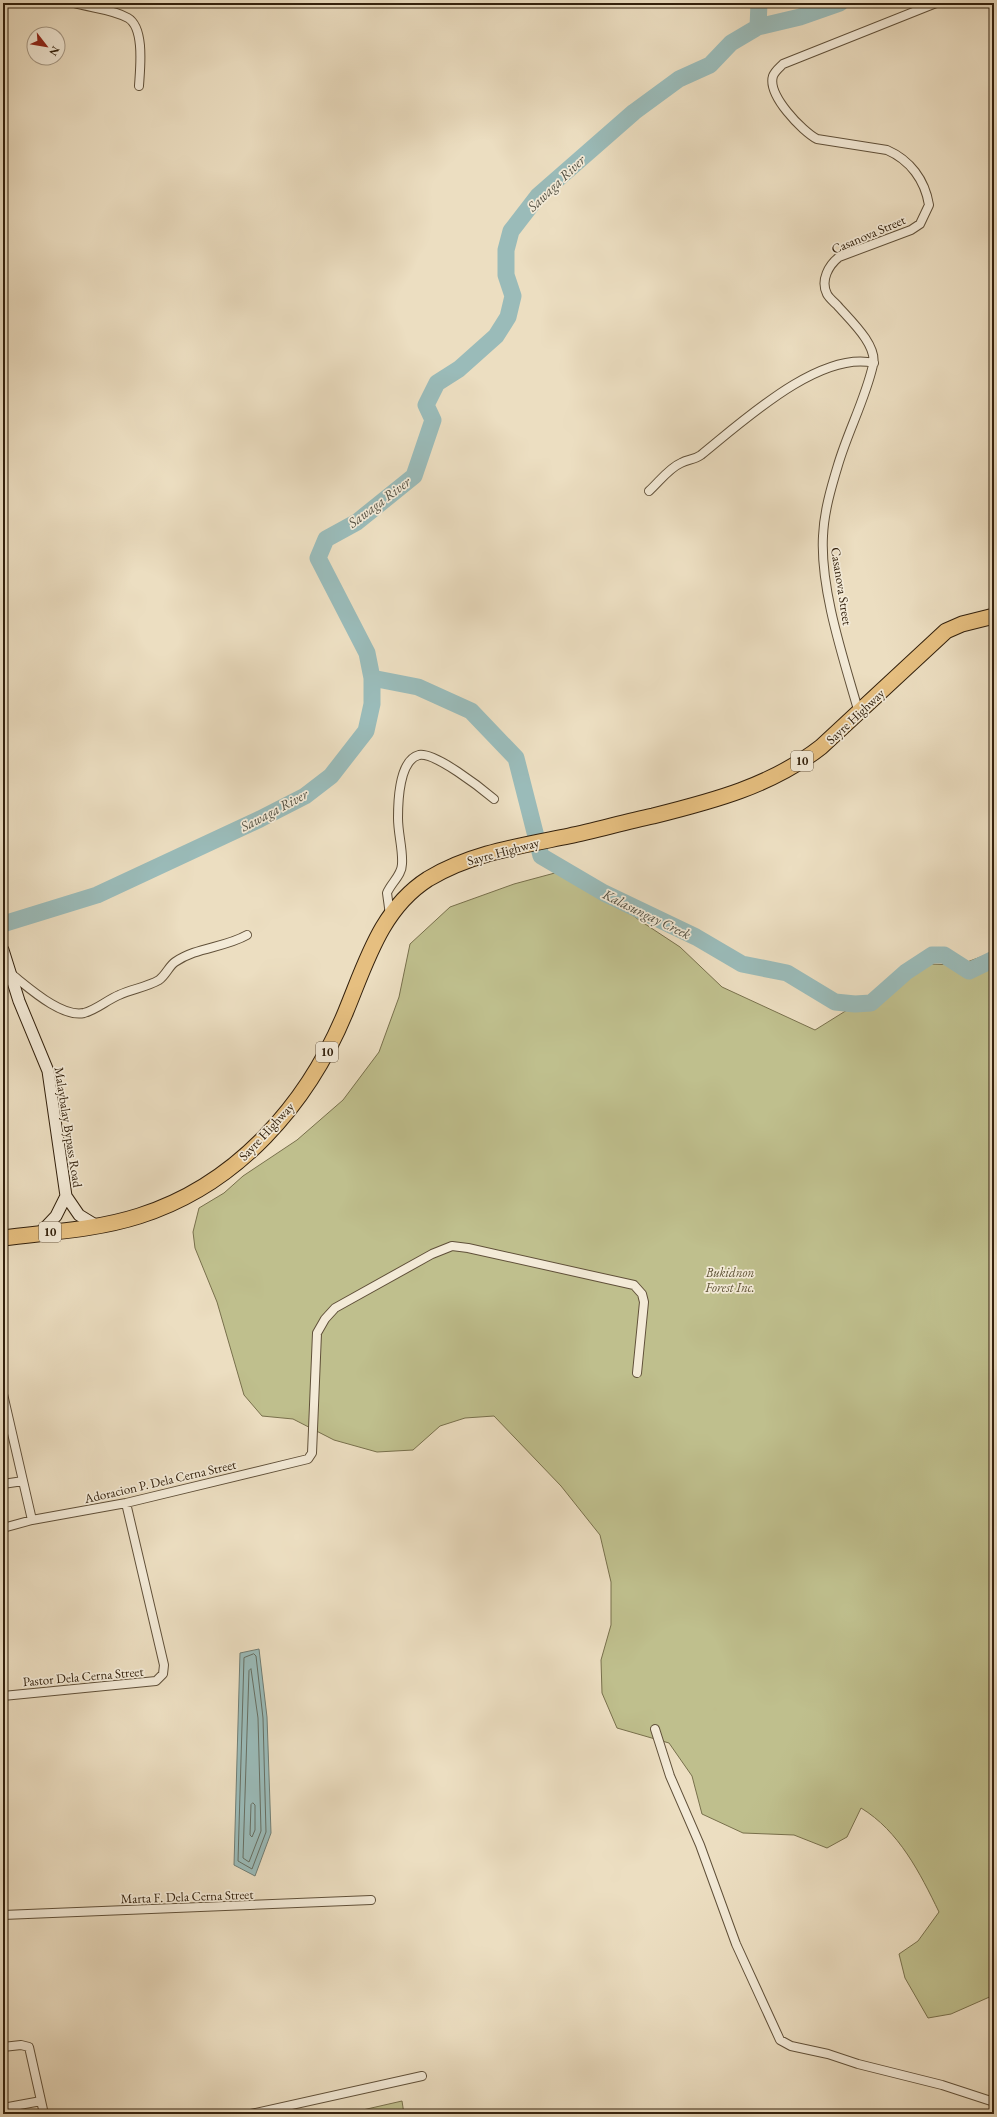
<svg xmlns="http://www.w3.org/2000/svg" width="997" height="2117" font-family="'EB Garamond',serif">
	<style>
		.green { fill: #bfbf8d; stroke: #78704c }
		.water { fill: #9abbb9; stroke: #707d74 }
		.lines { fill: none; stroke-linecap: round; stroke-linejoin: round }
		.shore { stroke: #666e62; stroke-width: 1 }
		.river { stroke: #9abbb9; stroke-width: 17 }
		.street-casing { stroke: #605039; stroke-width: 10 }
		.secondary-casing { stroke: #32200c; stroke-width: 13 }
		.highway-casing { stroke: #32200c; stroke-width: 17 }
		.street { stroke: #f3ead7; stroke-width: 8 }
		.secondary { stroke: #f3ead7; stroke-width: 11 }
		.highway { stroke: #e6bf80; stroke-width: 15 }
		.labels { text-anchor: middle; stroke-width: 3.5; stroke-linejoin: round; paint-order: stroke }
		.shield { fill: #f3ead7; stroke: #6c5d49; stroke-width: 1 }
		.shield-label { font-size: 12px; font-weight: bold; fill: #32200c }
		.street-label { font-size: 13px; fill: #32200c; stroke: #f3ead7 }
		.park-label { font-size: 13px; font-style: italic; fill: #5c5033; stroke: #f3ead7 }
		.water-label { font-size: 14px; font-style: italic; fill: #514e40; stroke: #f3ead7 }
	</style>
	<rect width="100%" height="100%" fill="#ecdec1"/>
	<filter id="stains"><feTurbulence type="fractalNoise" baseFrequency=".005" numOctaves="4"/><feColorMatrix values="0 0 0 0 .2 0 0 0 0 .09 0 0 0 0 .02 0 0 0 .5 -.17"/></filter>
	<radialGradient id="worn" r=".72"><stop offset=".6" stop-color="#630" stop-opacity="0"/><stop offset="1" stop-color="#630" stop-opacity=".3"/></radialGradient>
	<path class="green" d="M566,870L604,893L639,920L680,947L722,987L815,1030L897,979L929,964L959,965L994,952V1995L951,2014L928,2018L905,1978L899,1954L918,1941L939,1912C920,1873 899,1831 861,1808L847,1837L827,1848L794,1835L743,1833L702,1814L692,1776L669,1743L617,1728L602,1693L601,1660L611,1625V1582L600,1535L561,1486L494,1416L465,1418L440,1426L413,1450L377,1452L334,1440L293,1419L262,1416L244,1395L217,1302L195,1248L193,1232L199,1208L224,1193L243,1176L297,1140L343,1100L379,1052L399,997L410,944L450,907L514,884Z
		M402,2101L404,2114H345Z"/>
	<path class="water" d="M259,1649L267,1717L271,1833L255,1876L234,1865L240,1653Z"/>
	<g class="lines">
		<path class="shore" d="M254,1654L256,1656L263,1718L266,1832L252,1869L238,1861L244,1658Z
			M251,1669L258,1718L261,1831L249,1862L243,1858L249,1671Z
			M253,1803L255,1805V1830L252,1837L250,1835L251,1805Z"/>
		<path class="river" d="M758,27L759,3
			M372,678L418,687L471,711L516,758L541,856L604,893L696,937L742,964L787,973L835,1002L855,1004L871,1003L906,972L932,955H944L969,971L994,959
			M3,924L97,895L260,819L305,796L331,776L366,731L372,704V678L367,653L318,558L326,539L357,522L414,476L433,420L426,405L437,383L459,369L496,336L508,317L513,296L506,275V250L511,231L538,196L634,112L679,79L710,65L731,43L758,27L800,17L840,3"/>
		<g class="street-casing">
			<path id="street" d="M74,3C91,8 112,9 128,18C145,28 140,69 139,86
				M649,491C659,482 669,468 681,463C688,459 694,460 701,455C741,423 819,350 874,363
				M859,713C844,660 820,590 823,536C824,512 831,488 838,465C848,431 865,400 873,365C878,345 849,319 837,305C834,302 829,298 827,294C820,280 829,265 839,257L911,230L920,224L929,205C925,180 910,160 887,150L817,139C802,131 767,95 773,76C775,71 779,68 783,64L936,3
				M390,915L387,893C391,883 402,875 402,864C403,849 398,834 398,818C398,802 399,760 419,755C435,752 481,788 494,799
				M10,973C27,986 61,1018 84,1013C96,1010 107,1000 119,995C132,989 147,987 159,980C166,975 169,966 175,962C197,947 224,948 247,935
				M3,1394L32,1520
				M3,1484L23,1481
				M3,1528L32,1520L126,1503L308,1459L312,1453L317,1333L325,1319L335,1308L432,1254L452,1246L468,1248L634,1285L642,1294L644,1302L637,1373
				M3,1696L156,1681L163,1674L164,1665L126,1503
				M655,1729L670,1776L700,1845L736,1944L780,2040L791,2046L828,2054L858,2064L942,2085L994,2102
				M3,1915L371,1900
				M3,2047L21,2045L29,2047L44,2114
				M3,2108L41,2101
				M251,2114L422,2076"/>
		</g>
		<g class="secondary-casing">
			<path id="secondary" d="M3,950L19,1001L48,1071L66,1196L79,1215L97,1226
				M40,1233L56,1216L66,1196"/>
		</g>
		<g class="highway-casing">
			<path id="highway" d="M3,1238C48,1232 95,1230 139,1216C237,1185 308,1104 346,1011C366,963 381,909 428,879C471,853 520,846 569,836C597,830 625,822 653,816C713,801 771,786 821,747L946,631L962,624L994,616"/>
		</g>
		<use href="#street" class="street"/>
		<use href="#secondary" class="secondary"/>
		<use href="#highway" class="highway"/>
	</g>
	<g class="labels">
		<g class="shield">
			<rect x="791" y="751" width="22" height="20" rx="3"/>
			<rect x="316" y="1042" width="22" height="20" rx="3"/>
			<rect x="39" y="1222" width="22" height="20" rx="3"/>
		</g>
		<g class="shield-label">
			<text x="802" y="765">10</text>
			<text x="327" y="1056">10</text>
			<text x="50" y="1236">10</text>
		</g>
		<g class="street-label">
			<text transform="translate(868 234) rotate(-23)" y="5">Casanova Street</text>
			<text transform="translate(842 586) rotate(81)" y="5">Casanova Street</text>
			<text transform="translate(855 716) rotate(-43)" y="5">Sayre Highway</text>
			<text transform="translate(503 851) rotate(-15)" y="5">Sayre Highway</text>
			<text transform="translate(69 1127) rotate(81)" y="5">Malaybalay Bypass Road</text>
			<text transform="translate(266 1131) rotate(-47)" y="5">Sayre Highway</text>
			<text transform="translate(160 1481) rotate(-13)" y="5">Adoracion P. Dela Cerna Street</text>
			<text transform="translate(83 1676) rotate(-5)" y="5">Pastor Dela Cerna Street</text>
			<text transform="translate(187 1896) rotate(-2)" y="5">Marta F. Dela Cerna Street</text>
		</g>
		<g class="park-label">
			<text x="730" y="1277">Bukidnon<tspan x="730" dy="15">Forest Inc.</tspan></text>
		</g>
		<g class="water-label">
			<text transform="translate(556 183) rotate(-44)" y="5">Sawaga River</text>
			<text transform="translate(379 502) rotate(-37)" y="5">Sawaga River</text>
			<text transform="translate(274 810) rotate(-28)" y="5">Sawaga River</text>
			<text transform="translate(647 914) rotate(26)" y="5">Kalasungay Creek</text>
		</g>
	</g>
	<rect width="997" height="2117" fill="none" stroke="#ecdec1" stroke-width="16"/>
	<rect x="4" y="4" width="989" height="2109" fill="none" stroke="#32200c" stroke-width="2"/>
	<rect x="8" y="8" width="981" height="2101" fill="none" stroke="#32200c"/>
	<g transform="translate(46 46) rotate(121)"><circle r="19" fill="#f3ead7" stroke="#a69986"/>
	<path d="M0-3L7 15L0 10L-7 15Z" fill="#8f2418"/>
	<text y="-6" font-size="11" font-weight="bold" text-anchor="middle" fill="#32200c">N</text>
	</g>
	<rect width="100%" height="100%" filter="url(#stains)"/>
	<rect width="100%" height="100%" fill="url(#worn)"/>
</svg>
